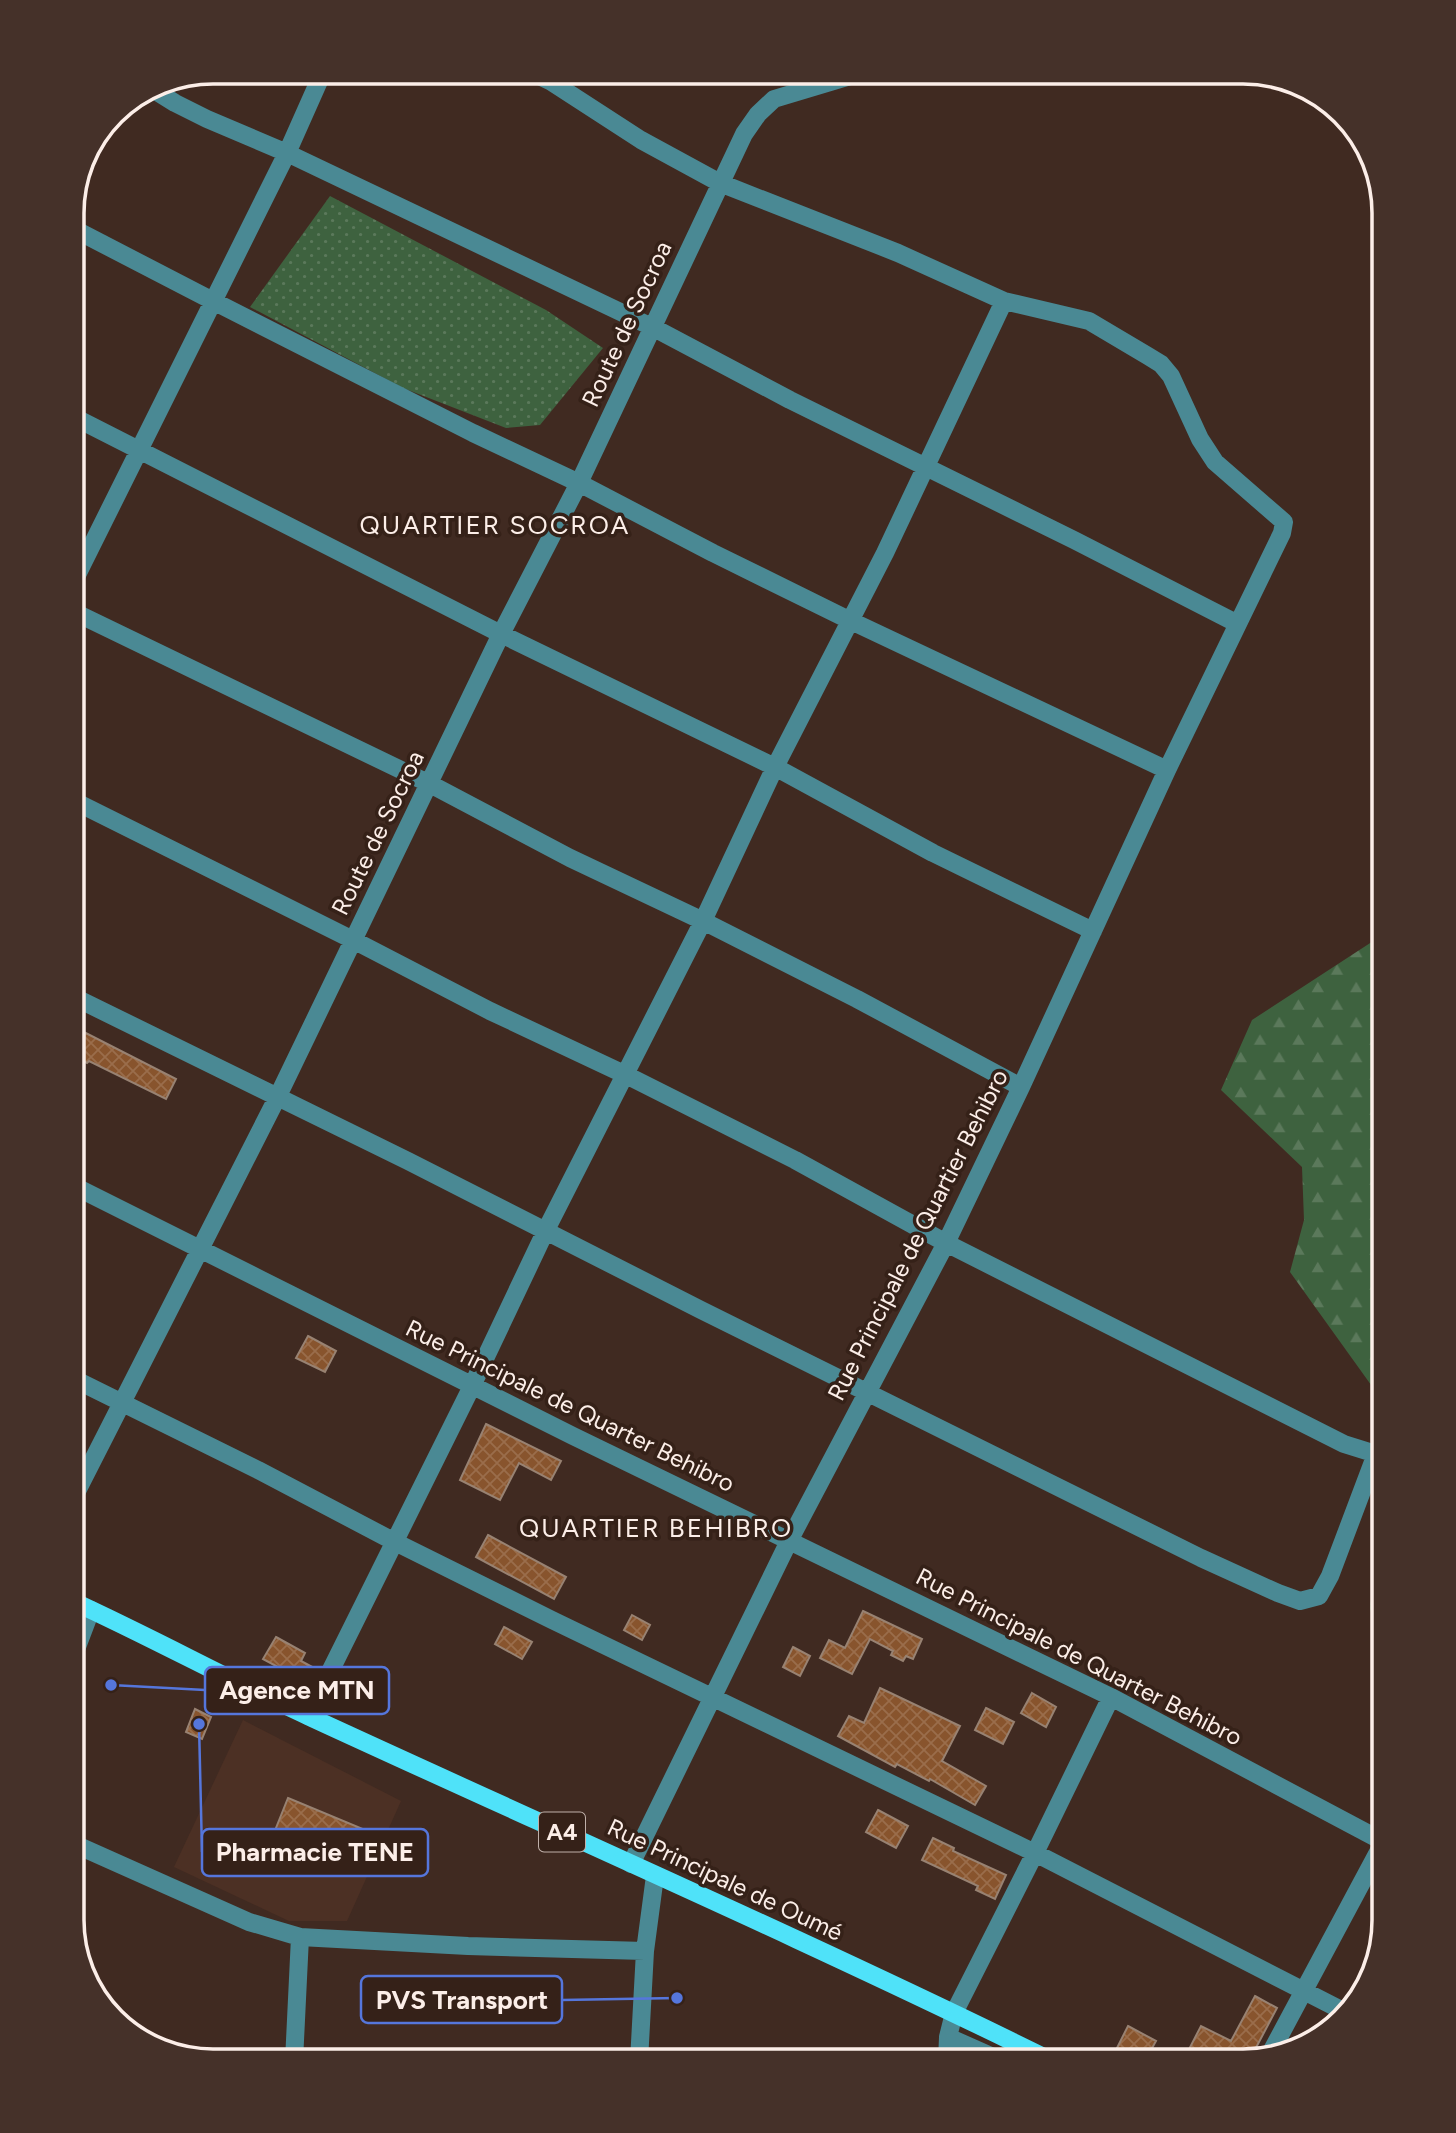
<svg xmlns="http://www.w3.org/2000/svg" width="1456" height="2133" font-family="Figtree,sans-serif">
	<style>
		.built { fill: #4c3024 }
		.grass { fill: url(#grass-dots) }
		.forest { fill: url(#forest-firs) }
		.building { fill: url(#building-cross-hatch); stroke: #988272; stroke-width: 2 }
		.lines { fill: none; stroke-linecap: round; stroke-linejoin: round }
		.minor { stroke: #4a8994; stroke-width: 18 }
		.major { stroke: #4fe2f9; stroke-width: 18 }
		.labels { text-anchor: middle; stroke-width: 7; stroke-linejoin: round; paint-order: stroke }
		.shield { fill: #352118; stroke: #c0b0aa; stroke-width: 2 }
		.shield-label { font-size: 23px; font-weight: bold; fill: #fceee8 }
		.street-label { font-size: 24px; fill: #fceee8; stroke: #352118 }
		.neighbourhood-label { font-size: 26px; letter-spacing: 2px; fill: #fceee8; stroke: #352118 }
		.rim { fill: none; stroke: #fceee8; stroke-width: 3.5 }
		.leader { fill: none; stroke: #5576dc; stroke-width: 2.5 }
		.callout-dot { fill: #5576dc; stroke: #352118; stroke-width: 2.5 }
		.callout { fill: #352118; stroke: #5576dc; stroke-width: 2.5 }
		.callout-label { font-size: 26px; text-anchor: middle; font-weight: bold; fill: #fceee8 }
	</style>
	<defs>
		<pattern id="grass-dots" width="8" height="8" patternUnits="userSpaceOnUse" patternTransform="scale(1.75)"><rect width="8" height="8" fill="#3e623f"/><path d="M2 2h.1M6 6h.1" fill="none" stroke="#5b795b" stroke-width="1.8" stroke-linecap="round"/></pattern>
		<pattern id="forest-firs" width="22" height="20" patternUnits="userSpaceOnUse" patternTransform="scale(1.75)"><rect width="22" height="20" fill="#3e623f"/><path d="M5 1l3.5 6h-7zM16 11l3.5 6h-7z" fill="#5b795b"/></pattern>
		<pattern id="building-cross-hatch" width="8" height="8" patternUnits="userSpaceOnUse" patternTransform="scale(1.75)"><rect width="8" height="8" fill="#88542d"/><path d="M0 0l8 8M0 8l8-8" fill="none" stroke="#9a6d4b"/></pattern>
	</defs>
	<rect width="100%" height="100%" fill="#402a21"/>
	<path class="built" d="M243,1720L401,1801L347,1921H289L174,1867Z"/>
	<path class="grass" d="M330,196L546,310L603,348L540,425L506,428L403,388L250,307Z"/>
	<path class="forest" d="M1384,934V1403L1290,1272L1304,1220L1302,1167L1221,1090L1252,1020Z
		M1384,1538V1670L1370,1608L1376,1554Z"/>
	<path class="building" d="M72,1026L176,1079L166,1099L89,1061L87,1063L72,1055Z
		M308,1336L336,1351L325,1372L296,1358Z
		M486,1424L561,1461L551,1480L519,1463L500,1500L460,1480Z
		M488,1535L566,1577L554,1599L476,1557Z
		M863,1611L922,1639L913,1659L906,1656L903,1661L891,1655L893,1651L870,1639L852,1674L820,1658L829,1640L845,1648Z
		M632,1615L650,1625L642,1640L624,1630Z
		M504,1627L532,1642L522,1659L495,1644Z
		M276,1637L305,1653L301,1661L316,1669L305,1690L276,1674L280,1668L263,1659Z
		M793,1647L810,1656L800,1676L783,1667Z
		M880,1688L960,1726L942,1761L986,1786L975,1805L930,1779L929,1781L897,1764L895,1767L838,1736L849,1716L864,1723Z
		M1032,1693L1056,1707L1046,1727L1021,1713Z
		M986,1708L1014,1722L1003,1744L975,1730Z
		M195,1709L211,1717L202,1739L186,1732Z
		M288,1798L370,1832L354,1872L272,1838Z
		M878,1810L908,1826L896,1848L866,1832Z
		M933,1838L954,1848L953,1851L1006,1875L995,1899L976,1890L978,1886L922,1860Z
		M1255,1996L1277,2008L1250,2059L1244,2061H1183L1201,2026L1231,2041Z
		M1128,2026L1156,2041L1145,2061H1138L1116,2050Z"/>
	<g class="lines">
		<path class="minor" d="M531,72L550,81L641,140L720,183L898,253L1004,301L1089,321L1148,356L1161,364L1171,376L1200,439L1215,462L1284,522L1282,533L1167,770L1021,1087L946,1243L789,1541L631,1864
			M151,88L175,103L207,119L287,153L654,328L790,400L1074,540L1238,624
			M72,228L213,301L473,433L579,483L713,553L849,620L1167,770
			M1004,301L885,553L775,767L933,853L1093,931
			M72,416L501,634L775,767L703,921L546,1230L472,1386L308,1716
			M72,585L287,153L323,72
			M72,611L430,784L570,858L703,921L857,999L1021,1087
			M72,800L353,940L490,1011L626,1075L795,1160L946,1243L1344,1444L1376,1454H1384
			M72,996L408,1161L701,1310L1201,1558L1278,1593L1300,1601L1319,1596L1330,1576L1376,1454
			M72,1185L573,1436L1111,1697L1384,1842
			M72,1378L258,1470L395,1542L552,1620L1035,1853L1345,2012
			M72,1501L278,1096L501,634L579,483L744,134L758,114L774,99L864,72
			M72,1660L91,1610
			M72,1843L249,1922L300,1937L468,1946L645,1951
			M948,2037L1002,2061
			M1270,2054L1384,1841
			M294,2061L300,1937
			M639,2061L645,1951L655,1876
			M947,2061L948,2037L954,2013L1035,1853L1111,1697"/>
		<path class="major" d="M72,1601C153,1638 231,1681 312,1718C559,1832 808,1941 1052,2061"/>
	</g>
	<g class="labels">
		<rect class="shield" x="539" y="1812.5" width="46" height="39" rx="5"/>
		<g class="shield-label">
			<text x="562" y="1840">A4</text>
		</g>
		<g class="street-label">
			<text transform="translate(627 324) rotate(-65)" y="8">Route de Socroa</text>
			<text transform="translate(378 833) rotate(-64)" y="8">Route de Socroa</text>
			<text transform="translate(918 1235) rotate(-63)" y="8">Rue Principale de Quartier Behibro</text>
			<text transform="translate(570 1406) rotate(26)" y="8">Rue Principale de Quarter Behibro</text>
			<text transform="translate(1079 1657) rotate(27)" y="8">Rue Principale de Quarter Behibro</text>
			<text transform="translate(725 1880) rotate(25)" y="8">Rue Principale de Oumé</text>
		</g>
		<g class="neighbourhood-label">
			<text x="495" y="534">QUARTIER SOCROA</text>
			<text x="656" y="1537">QUARTIER BEHIBRO</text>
		</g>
	</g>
	<path d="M0 0H1456V2133H0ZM213 84H1243A129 129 0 0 1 1372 213V1920A129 129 0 0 1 1243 2049H213A129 129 0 0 1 84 1920V213A129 129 0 0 1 213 84Z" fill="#453129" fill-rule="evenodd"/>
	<path class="rim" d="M213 84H1243A129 129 0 0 1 1372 213V1920A129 129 0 0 1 1243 2049H213A129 129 0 0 1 84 1920V213A129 129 0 0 1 213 84Z"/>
	<path class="leader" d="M111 1685L205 1690M199 1724L202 1852M677 1998L562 2000"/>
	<g class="callout-dot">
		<circle cx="111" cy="1685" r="7"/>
		<circle cx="199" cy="1724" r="7"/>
		<circle cx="677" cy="1998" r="7"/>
	</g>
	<g class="callout">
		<rect x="205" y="1667" width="184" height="47" rx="7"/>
		<rect x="202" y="1829" width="226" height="47" rx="7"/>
		<rect x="361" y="1976" width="201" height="47" rx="7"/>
	</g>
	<g class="callout-label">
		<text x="297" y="1699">Agence MTN</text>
		<text x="315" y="1861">Pharmacie TENE</text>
		<text x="462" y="2009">PVS Transport</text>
	</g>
</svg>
